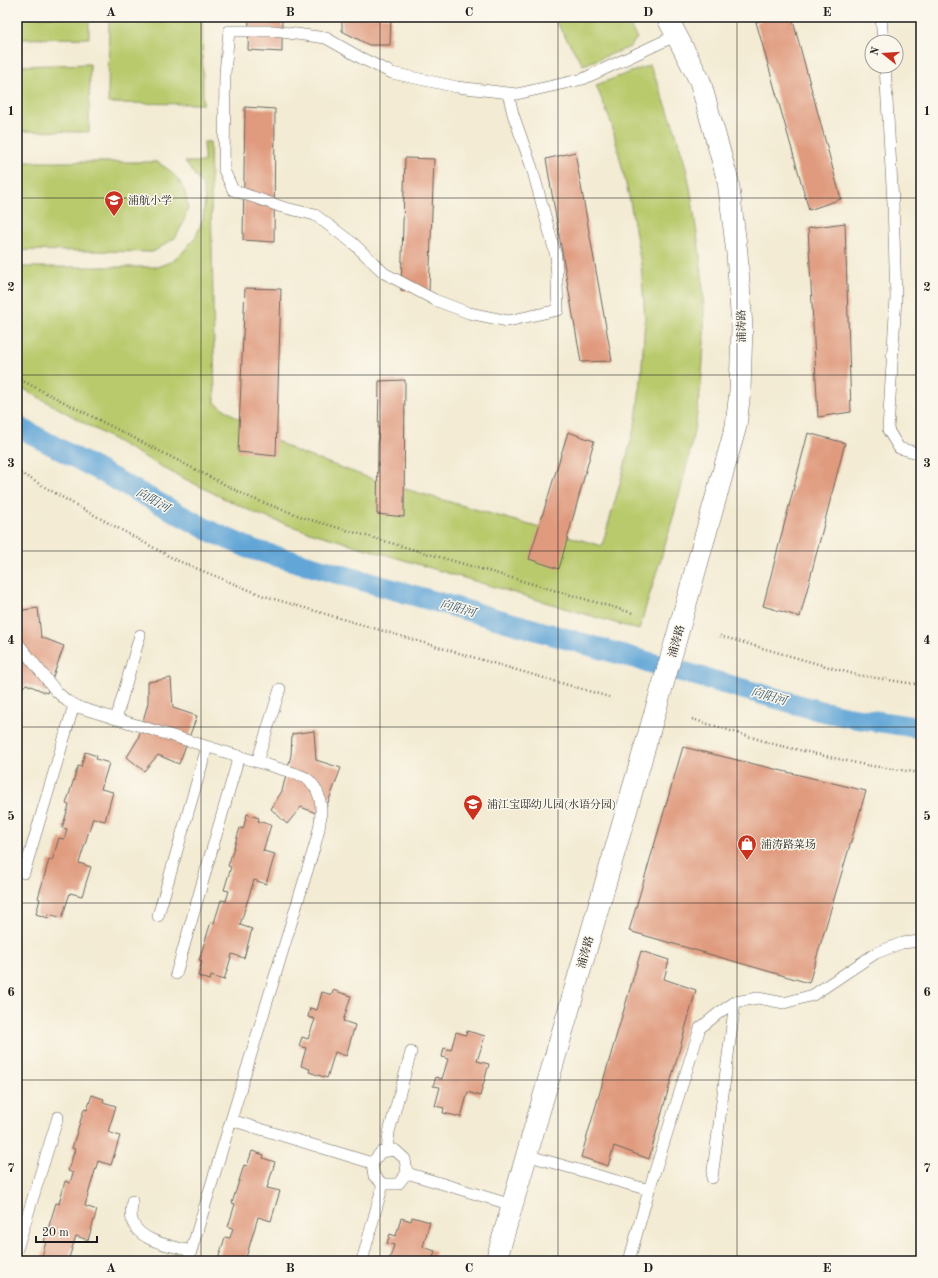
<svg xmlns="http://www.w3.org/2000/svg" width="938" height="1278" font-family="'Old Standard TT','Noto Serif SC',serif">
	<style>
		.green { fill: #b9ca6d; stroke: #6a7344 }
		.lines { fill: none; stroke-linecap: round; stroke-linejoin: round }
		.canal { stroke: #62a6d7; stroke-width: 21 }
		.building { fill: #e09b7f }
		.lane-casing { stroke: #67645c; stroke-width: 12 }
		.street-casing { stroke: #67645c; stroke-width: 22 }
		.path { stroke: #67645c; stroke-width: 2.5; stroke-dasharray: 1 3; stroke-linecap: butt }
		.lane { stroke: #fff; stroke-width: 11 }
		.street { stroke: #fff; stroke-width: 21 }
		.grid { fill: none; stroke: #1c1c1c; stroke-width: 1; stroke-opacity: 0.55 }
		.labels { text-anchor: middle; stroke-width: 3; stroke-linejoin: round; paint-order: stroke }
		.poi-label { font-size: 11px; fill: #1c1c1c; stroke: #fbf7ec; text-anchor: start }
		.street-label { font-size: 11px; fill: #1c1c1c; stroke: #fbf7ec }
		.water-label { font-size: 12px; font-style: italic; fill: #3c5a70; stroke: #fbf7ec }
		.neatline { fill: none; stroke: #1c1c1c; stroke-width: 1.5 }
		.grid-label { font-size: 13px; text-anchor: middle; font-weight: bold; fill: #1c1c1c }
	</style>
	<rect width="100%" height="100%" fill="#fbf7ec"/>
	<filter id="ink" filterUnits="userSpaceOnUse"><feTurbulence type="fractalNoise" baseFrequency=".025" numOctaves="2"/><feDisplacementMap in="SourceGraphic" scale="8" xChannelSelector="R" yChannelSelector="G"/><feConvolveMatrix kernelMatrix="1 2 1 2 8 2 1 2 1" color-interpolation-filters="sRGB"/></filter>
	<filter id="wash" filterUnits="userSpaceOnUse"><feTurbulence type="fractalNoise" baseFrequency=".012" numOctaves="4" result="noise"/><feDisplacementMap in="SourceGraphic" scale="16" xChannelSelector="R" yChannelSelector="G"/><feGaussianBlur stdDeviation="0.9" result="paint"/><feColorMatrix in="noise" values="0 0 0 0 0 0 0 0 0 0 0 0 0 0 0 0 0 1.4 0 .05"/><feComposite in="paint" operator="in"/></filter>
	<g filter="url(#wash)">
		<rect width="100%" height="100%" fill="#f3ebd3"/>
		<path class="green" d="M17,17H89V38L17,39Z
			M109,17H202L203,104L108,103Z
			M553,17H624L637,38L630,47L583,65Z
			M90,64L89,132L17,131V66Z
			M650,65C661,92 672,119 680,147C688,171 692,197 695,221C704,276 707,329 701,384C692,468 663,549 639,630L303,530L257,514L217,495L171,472L17,385V267H157L173,261L184,251L196,236L203,219L205,199L202,185L185,162H204V142H210L215,403L247,424L295,451L381,482L602,546L621,480L636,420L641,380L645,319L641,264L630,201L612,125L596,85Z
			M17,162H157L169,170L178,179L185,192L188,208L183,223L176,237L153,252L17,250Z"/>
		<g class="lines">
			<path class="canal" d="M17,426L212,532L251,549L817,710L849,717L921,728"/>
		</g>
		<g id="blocks">
			<path class="building" d="M249,17H282V52L248,50Z
				M342,17H391L390,45H369L342,31Z
				M771,17H792L841,199L809,210L756,22Z
				M245,107L275,109L274,242L243,240Z
				M575,152L612,361L581,362L546,159Z
				M405,158L434,159L429,292L401,290Z
				M845,223L851,412L818,417L808,228Z
				M245,288L281,289L276,456L238,452Z
				M405,380L404,517L377,514L379,381Z
				M568,432L594,441L559,569L529,559Z
				M808,433L845,443L800,617L763,606Z
				M38,608L41,637L64,646L47,693L26,684L17,694V611Z
				M171,678L173,708L197,716L179,764L158,755L144,771L127,757L138,739L148,703V682Z
				M314,731L316,760L341,768L323,816L301,807L287,824L271,809L282,791L291,755L292,734Z
				M683,747L866,791L809,983L629,931Z
				M85,752L97,756L96,759L109,763L101,789L113,792L105,821L93,818L79,863L91,867L82,896L70,893L62,918L49,914L48,918L36,914L40,899L38,898L49,860L52,861L59,838L64,839L67,829L62,828L69,805L66,804L78,766L81,767Z
				M247,814L259,818L258,821L271,825L263,851L275,854L266,884L254,880L240,925L252,929L244,958L232,954L224,980L211,976L210,980L198,976L202,961L199,960L211,922L214,923L221,900L226,901L229,891L224,890L231,867L228,866L240,828L243,829Z
				M641,951L669,960L664,979L696,990L649,1159L614,1146L608,1166L581,1157Z
				M333,990L351,996L343,1021L355,1025L346,1056L335,1052L327,1078L309,1072L310,1069L301,1066L306,1048L299,1046L302,1037L308,1039L315,1019L308,1017L310,1008L317,1010L322,992L332,995Z
				M467,1031L485,1036L477,1061L489,1064L480,1096L468,1092L461,1117L443,1113L444,1108L435,1106L440,1087L433,1086L436,1077L442,1079L448,1059L442,1057L444,1048L451,1050L456,1032L466,1035Z
				M92,1095L104,1099L103,1102L116,1106L108,1132L120,1136L111,1165L98,1161L91,1184L85,1206L97,1210L88,1240L76,1236L68,1261L55,1258L54,1261L42,1257L46,1242H44L56,1203L59,1204L65,1181L70,1183L73,1173L68,1171L75,1149L72,1148L84,1109L87,1110Z
				M252,1151L264,1155L263,1158L275,1162L267,1188L280,1191L271,1221L258,1217L245,1261H215V1259L218,1260L225,1237L230,1238L233,1228L228,1227L235,1204L232,1203L244,1165L247,1166Z
				M412,1217L430,1222L423,1247L435,1251L432,1261H389L394,1245L387,1243L390,1234L396,1236L401,1218L411,1221Z"/>
		</g>
	</g>
	<g filter="url(#ink)">
		<use href="#blocks" fill-opacity="0" stroke="#67645c" stroke-width="1"/>
		<g class="lines">
			<g class="lane-casing">
				<path id="lane" d="M881,17L883,42
					M885,66L893,203L896,298L888,430L899,448L921,454
					M508,93L513,114L532,168L556,256L558,310L508,321L469,313L435,300L384,273L354,244L315,215L282,207L233,190L224,170L225,73L229,31H274L326,38L361,58L392,73L457,87L517,94L583,79L677,35
					M17,642L56,691L67,701L81,708L294,773C298,775 303,776 306,778C328,794 321,824 315,845L188,1261
					M116,719L140,635
					M257,762L280,689
					M24,873L74,705
					M158,916L207,747
					M176,974L239,756
					M231,1120L372,1163
					M395,1150L405,1159L407,1173L398,1184H383L374,1176L372,1163L381,1152Z
					M387,1151L389,1132L411,1052
					M526,1155L649,1190
					M407,1173L512,1205
					M712,1178L735,1002
					M132,1201C132,1208 130,1214 132,1220C138,1242 173,1246 191,1251
					M17,1249L58,1117
					M362,1261L383,1184
					M629,1261L649,1190L700,1028L720,1012L735,1002L758,998L784,1003L813,995L876,953L902,943L921,941"/>
			</g>
			<g class="street-casing">
				<path id="street" d="M496,1261L675,643L736,426L740,391L742,328L737,253L728,181L700,81L667,17"/>
			</g>
			<path class="path" d="M17,378L251,498L308,519L633,613
				M17,471L74,504L176,560L264,596L609,697
				M720,636L857,675L921,685
				M692,719L777,745L865,765L921,773"/>
			<use href="#lane" class="lane"/>
			<use href="#street" class="street"/>
		</g>
	</g>
	<path class="grid" d="M201,17V1261M380,17V1261M558,17V1261M737,17V1261M17,198H921M17,375H921M17,551H921M17,727H921M17,903H921M17,1080H921"/>
	<defs>
		<g id="school-pin" transform="scale(1)"><path d="M0 17L-7.5 6A9.5 9.5 0 1 1 7.5 6Z" fill="#c8321e" stroke="#fbf7ec"/><path d="M0-5L7-2L0 1L-7-2ZM-4 1L0 2.5L4 1V4Q0 6-4 4Z" fill="#fff"/></g>
		<g id="shop-pin" transform="scale(1)"><path d="M0 17L-7.5 6A9.5 9.5 0 1 1 7.5 6Z" fill="#c8321e" stroke="#fbf7ec"/><path d="M-5-2.5h2.3a2.7 3.5 0 0 1 5.4 0H5L5.5 6h-11ZM-1.5-2.5h3a1.5 2.3 0 0 0-3 0Z" fill="#fff"/></g>
	</defs>
	<g fill-rule="evenodd">
		<use href="#school-pin" x="114" y="200"/>
		<use href="#school-pin" x="473" y="804"/>
		<use href="#shop-pin" x="747" y="844"/>
	</g>
	<g class="labels">
		<g class="poi-label">
			<text x="128" y="204">浦航小学</text>
			<text x="487" y="808">浦江宝邸幼儿园(水语分园)</text>
			<text x="761" y="848">浦涛路菜场</text>
		</g>
		<g class="street-label">
			<text transform="translate(741 326) rotate(-91)" y="4">浦涛路</text>
			<text transform="translate(676 641) rotate(-74)" y="4">浦涛路</text>
			<text transform="translate(585 952) rotate(-74)" y="4">浦涛路</text>
		</g>
		<g class="water-label">
			<text transform="translate(153 500) rotate(29)" y="4">向阳河</text>
			<text transform="translate(458 608) rotate(16)" y="4">向阳河</text>
			<text transform="translate(769 696) rotate(16)" y="4">向阳河</text>
		</g>
	</g>
	<rect width="938" height="1278" fill="none" stroke="#fbf7ec" stroke-width="44"/>
	<g transform="translate(884 54) rotate(287)"><circle r="19" fill="#fbf7ec" stroke="#a29f99"/>
	<path d="M0-3L7 15L0 10L-7 15Z" fill="#c8321e"/>
	<text y="-6" font-size="11" font-weight="bold" text-anchor="middle" fill="#1c1c1c">N</text>
	</g>
	<path d="M36 1236v6h61v-6" fill="none" stroke="#1c1c1c" stroke-width="2"/>
	<text x="42" y="1236" font-size="12" fill="#1c1c1c" stroke="#fbf7ec" stroke-width="3" paint-order="stroke">20 m</text>
	<rect x="22" y="22" width="894" height="1234" class="neatline"/>
	<g class="grid-label">
		<text x="111" y="16">A</text>
		<text x="290" y="16">B</text>
		<text x="469" y="16">C</text>
		<text x="648" y="16">D</text>
		<text x="827" y="16">E</text>
		<text x="11" y="115">1</text>
		<text x="927" y="115">1</text>
		<text x="11" y="291">2</text>
		<text x="927" y="291">2</text>
		<text x="11" y="467">3</text>
		<text x="927" y="467">3</text>
		<text x="11" y="644">4</text>
		<text x="927" y="644">4</text>
		<text x="11" y="820">5</text>
		<text x="927" y="820">5</text>
		<text x="11" y="996">6</text>
		<text x="927" y="996">6</text>
		<text x="11" y="1172">7</text>
		<text x="927" y="1172">7</text>
		<text x="111" y="1272">A</text>
		<text x="290" y="1272">B</text>
		<text x="469" y="1272">C</text>
		<text x="648" y="1272">D</text>
		<text x="827" y="1272">E</text>
	</g>
</svg>
